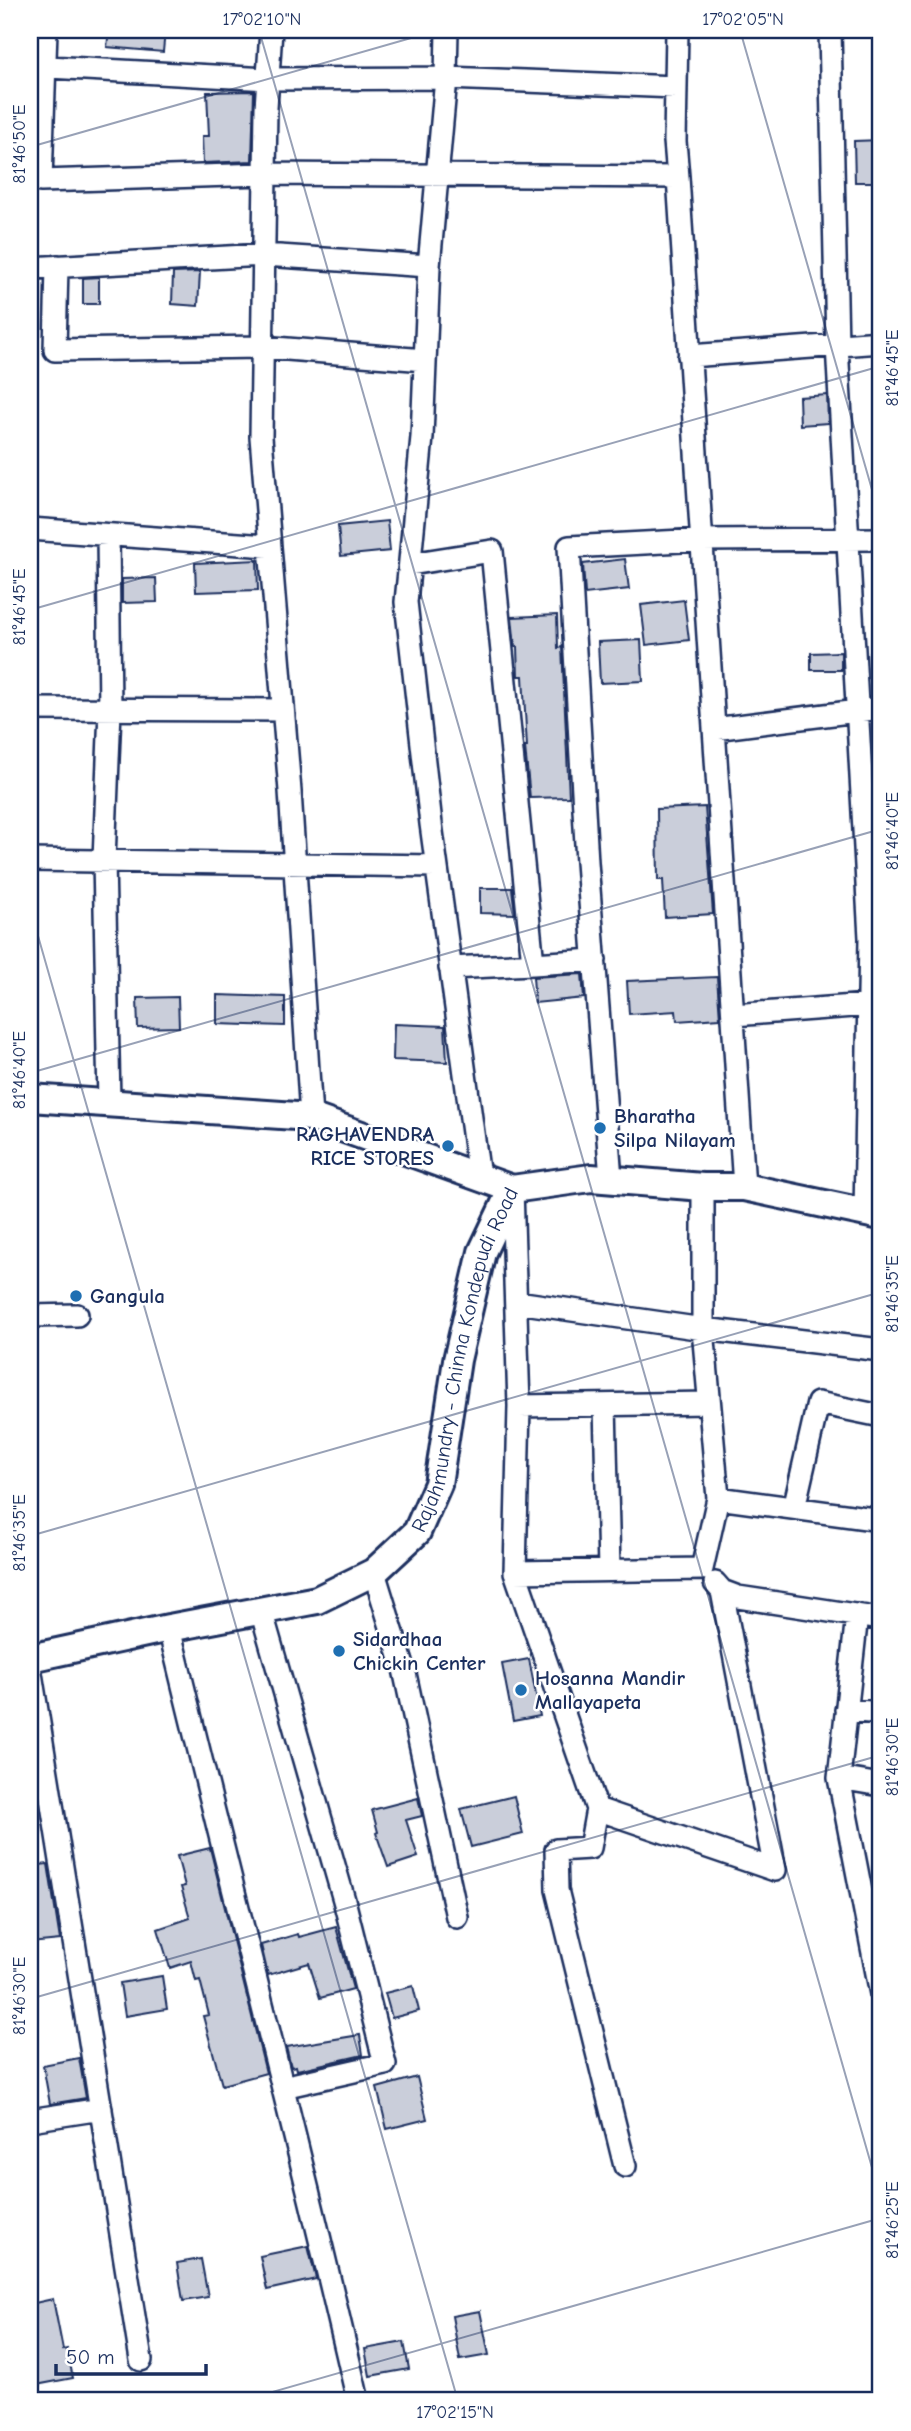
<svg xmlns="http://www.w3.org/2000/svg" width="911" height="2431" font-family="'Comic Neue',sans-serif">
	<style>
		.building { fill: #caceda; stroke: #1b2f5e; stroke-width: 2 }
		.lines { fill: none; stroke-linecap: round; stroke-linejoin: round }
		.minor-casing { stroke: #1b2f5e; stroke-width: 26 }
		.major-casing { stroke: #1b2f5e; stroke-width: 32 }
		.minor { stroke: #fff; stroke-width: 21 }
		.major { stroke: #fff; stroke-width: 26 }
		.ticks { fill: none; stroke: #1b2f5e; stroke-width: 2; stroke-opacity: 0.45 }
		.poi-dot { fill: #1f6fb2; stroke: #fff; stroke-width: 2.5 }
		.labels { text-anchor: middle; stroke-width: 5; stroke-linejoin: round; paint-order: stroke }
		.poi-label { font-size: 21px; font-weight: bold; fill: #1b2f5e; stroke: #fff; text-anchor: start }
		.street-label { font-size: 21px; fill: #1b2f5e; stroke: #fff }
		.neatline { fill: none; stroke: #1b2f5e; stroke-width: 2.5 }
		.ticks-label { font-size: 18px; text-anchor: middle; fill: #1b2f5e }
	</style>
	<rect width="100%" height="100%" fill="#fff"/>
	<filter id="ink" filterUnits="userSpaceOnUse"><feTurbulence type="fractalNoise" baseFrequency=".0143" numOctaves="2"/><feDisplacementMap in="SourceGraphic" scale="14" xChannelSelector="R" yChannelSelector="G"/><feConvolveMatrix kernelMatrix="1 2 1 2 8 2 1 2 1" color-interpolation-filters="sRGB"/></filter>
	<g filter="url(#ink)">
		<path class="building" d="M109,30H165L163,52L107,47Z
			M254,91L252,161L203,163L202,136H209L207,92Z
			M881,140V182H855L854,141Z
			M200,272L198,306L172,304L173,273Z
			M99,277V304H83V278Z
			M827,395L828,423L800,425L799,397Z
			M387,521L390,551L341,556L338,526Z
			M625,559L629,589L585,594L583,564Z
			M257,560L258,590L196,592L195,563Z
			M156,578L157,602L122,603V579Z
			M684,600L689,640L646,645L641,605Z
			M557,615L558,648L562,647L569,797L530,798L525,747H527L523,676H518L517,647H515L512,617Z
			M641,640L643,681L600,683L598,642Z
			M841,652V670H811V653Z
			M705,807L713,914L665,917L663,880H658L657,809Z
			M480,888H512L515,914L480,913Z
			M582,974L584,998L535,1003L533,977Z
			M717,977L720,1018L677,1021L676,1011L629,1014L627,981Z
			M217,995L285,997V1026L217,1024Z
			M178,997L179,1027L138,1028L137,998Z
			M394,1024L445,1026L447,1062L393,1060Z
			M529,1659L540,1716L513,1721L502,1664Z
			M514,1796L523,1834L471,1847L461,1809Z
			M418,1798L422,1816L406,1820L418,1857L388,1867L376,1833L378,1832L372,1810Z
			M210,1848L266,2073L222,2085L203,2016L209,2015L200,1980L196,1981L191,1961L170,1968L158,1929L190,1918L181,1887L185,1886L177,1856Z
			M48,1864L60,1940L30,1943V1866Z
			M336,1927L353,1989L320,1998L309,1963L268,1975L261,1945L298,1934L299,1937Z
			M162,1976L167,2009L125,2016L120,1983Z
			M413,1986L419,2011L392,2018L385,1993Z
			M360,2035L363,2055L297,2070L296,2066L291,2067L286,2047Z
			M79,2058L86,2098L50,2104L43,2065Z
			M417,2077L427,2119L387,2129L377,2088Z
			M308,2246L316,2279L267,2290L260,2256Z
			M201,2259L208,2297L183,2301L177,2263Z
			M53,2299L63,2350L67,2349L73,2378L36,2385L30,2352V2304Z
			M480,2311L489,2355L460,2360L452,2316Z
			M404,2342L409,2369L370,2376L365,2349Z"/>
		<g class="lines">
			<g class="minor-casing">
				<path id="minor" d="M46,30L41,181L265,174L678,177
					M271,30L266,108L261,437L290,791L311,1117
					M447,30L446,78L429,266L422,437L406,602L431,824L479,1177
					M677,30L675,141L678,177L744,1187
					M830,30L837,345L870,938L865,1213
					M30,66L268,79L446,78L676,87
					M57,266L55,350L262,347L425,360
					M30,268L264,255L429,266
					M689,356L881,342
					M30,529L268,546
					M108,535L110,710L104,860L109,1102
					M410,564L492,551L533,964L450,968
					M30,709L283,710
					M714,729L881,708
					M30,860L436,866
					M533,964L595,960
					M733,1015L881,1004
					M611,1179L587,862L569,547L701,540L881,539
					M512,1189L519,1406L515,1572L702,1569L718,1498L703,1329V1187
					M517,1302L703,1329L881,1350
					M30,1316L77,1315
					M605,1405L609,1570
					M519,1406L709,1403
					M718,1498L881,1520
					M794,1508L818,1403L881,1416
					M374,1572L404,1669L457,1917
					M515,1572L597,1809L775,1870L722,1591
					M715,1583L722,1591L738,1597L881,1619
					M261,1610L344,1900L385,2064L283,2087
					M857,1615L839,1778L881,1994
					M169,1628C231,1886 299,2142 358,2401
					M30,1667L141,2360
					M846,1710L881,1713
					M839,1778L881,1785
					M597,1809L590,1848L556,1850L557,1890L625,2166
					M30,2120L101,2109"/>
			</g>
			<g class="major-casing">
				<g id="major">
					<path d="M30,1098L311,1117L512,1189"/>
					<path id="s1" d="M30,1658L169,1628L317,1600L374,1572L417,1532L438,1484L457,1360L482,1252L512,1189L591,1178L703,1187H744L881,1216"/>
				</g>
			</g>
			<use href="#minor" class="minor"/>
			<use href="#major" class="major"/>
		</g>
	</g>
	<path class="ticks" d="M259,30L881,2199M740,30L881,521M30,147L439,30M30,610L881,366M30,908L458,2401M30,1073L881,829M30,1536L881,1292M30,1999L881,1755M241,2401L881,2218"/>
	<g class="poi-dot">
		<circle cx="600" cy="1128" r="7"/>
		<circle cx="448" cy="1146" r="7"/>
		<circle cx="76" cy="1296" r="7"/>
		<circle cx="339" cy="1651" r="7"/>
		<circle cx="521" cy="1690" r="7"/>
	</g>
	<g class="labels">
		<g class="poi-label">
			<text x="614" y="1123">Bharatha<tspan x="614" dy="24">Silpa Nilayam</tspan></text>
			<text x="434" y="1141" text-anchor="end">RAGHAVENDRA<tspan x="434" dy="24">RICE STORES</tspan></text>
			<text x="90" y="1303">Gangula</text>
			<text x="353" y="1646">Sidardhaa<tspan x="353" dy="24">Chickin Center</tspan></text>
			<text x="535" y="1685">Hosanna Mandir<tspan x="535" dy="24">Mallayapeta</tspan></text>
		</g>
		<g class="street-label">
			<text dy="7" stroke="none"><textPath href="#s1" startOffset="595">Rajahmundry - Chinna Kondepudi Road</textPath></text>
		</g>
	</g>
	<rect width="911" height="2431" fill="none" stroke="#fff" stroke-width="77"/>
	<path d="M56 2364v10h150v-10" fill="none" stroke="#1b2f5e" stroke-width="3.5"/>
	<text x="66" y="2364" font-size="21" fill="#1b2f5e" stroke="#ffffff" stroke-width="5" paint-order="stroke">50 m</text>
	<rect x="38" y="38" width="834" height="2354" class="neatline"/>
	<g class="ticks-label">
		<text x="262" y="25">17°02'10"N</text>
		<text x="743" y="25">17°02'05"N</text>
		<text transform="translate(19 144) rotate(-90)" y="6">81°46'50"E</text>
		<text transform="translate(892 368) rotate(-90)" y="6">81°46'45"E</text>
		<text transform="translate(19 607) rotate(-90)" y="6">81°46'45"E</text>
		<text transform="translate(892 831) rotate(-90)" y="6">81°46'40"E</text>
		<text transform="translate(19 1070) rotate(-90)" y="6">81°46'40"E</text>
		<text transform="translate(892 1294) rotate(-90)" y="6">81°46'35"E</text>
		<text transform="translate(19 1533) rotate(-90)" y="6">81°46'35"E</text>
		<text transform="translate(892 1757) rotate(-90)" y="6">81°46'30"E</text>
		<text transform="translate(19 1996) rotate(-90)" y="6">81°46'30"E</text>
		<text transform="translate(892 2220) rotate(-90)" y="6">81°46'25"E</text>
		<text x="455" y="2418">17°02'15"N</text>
	</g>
</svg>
